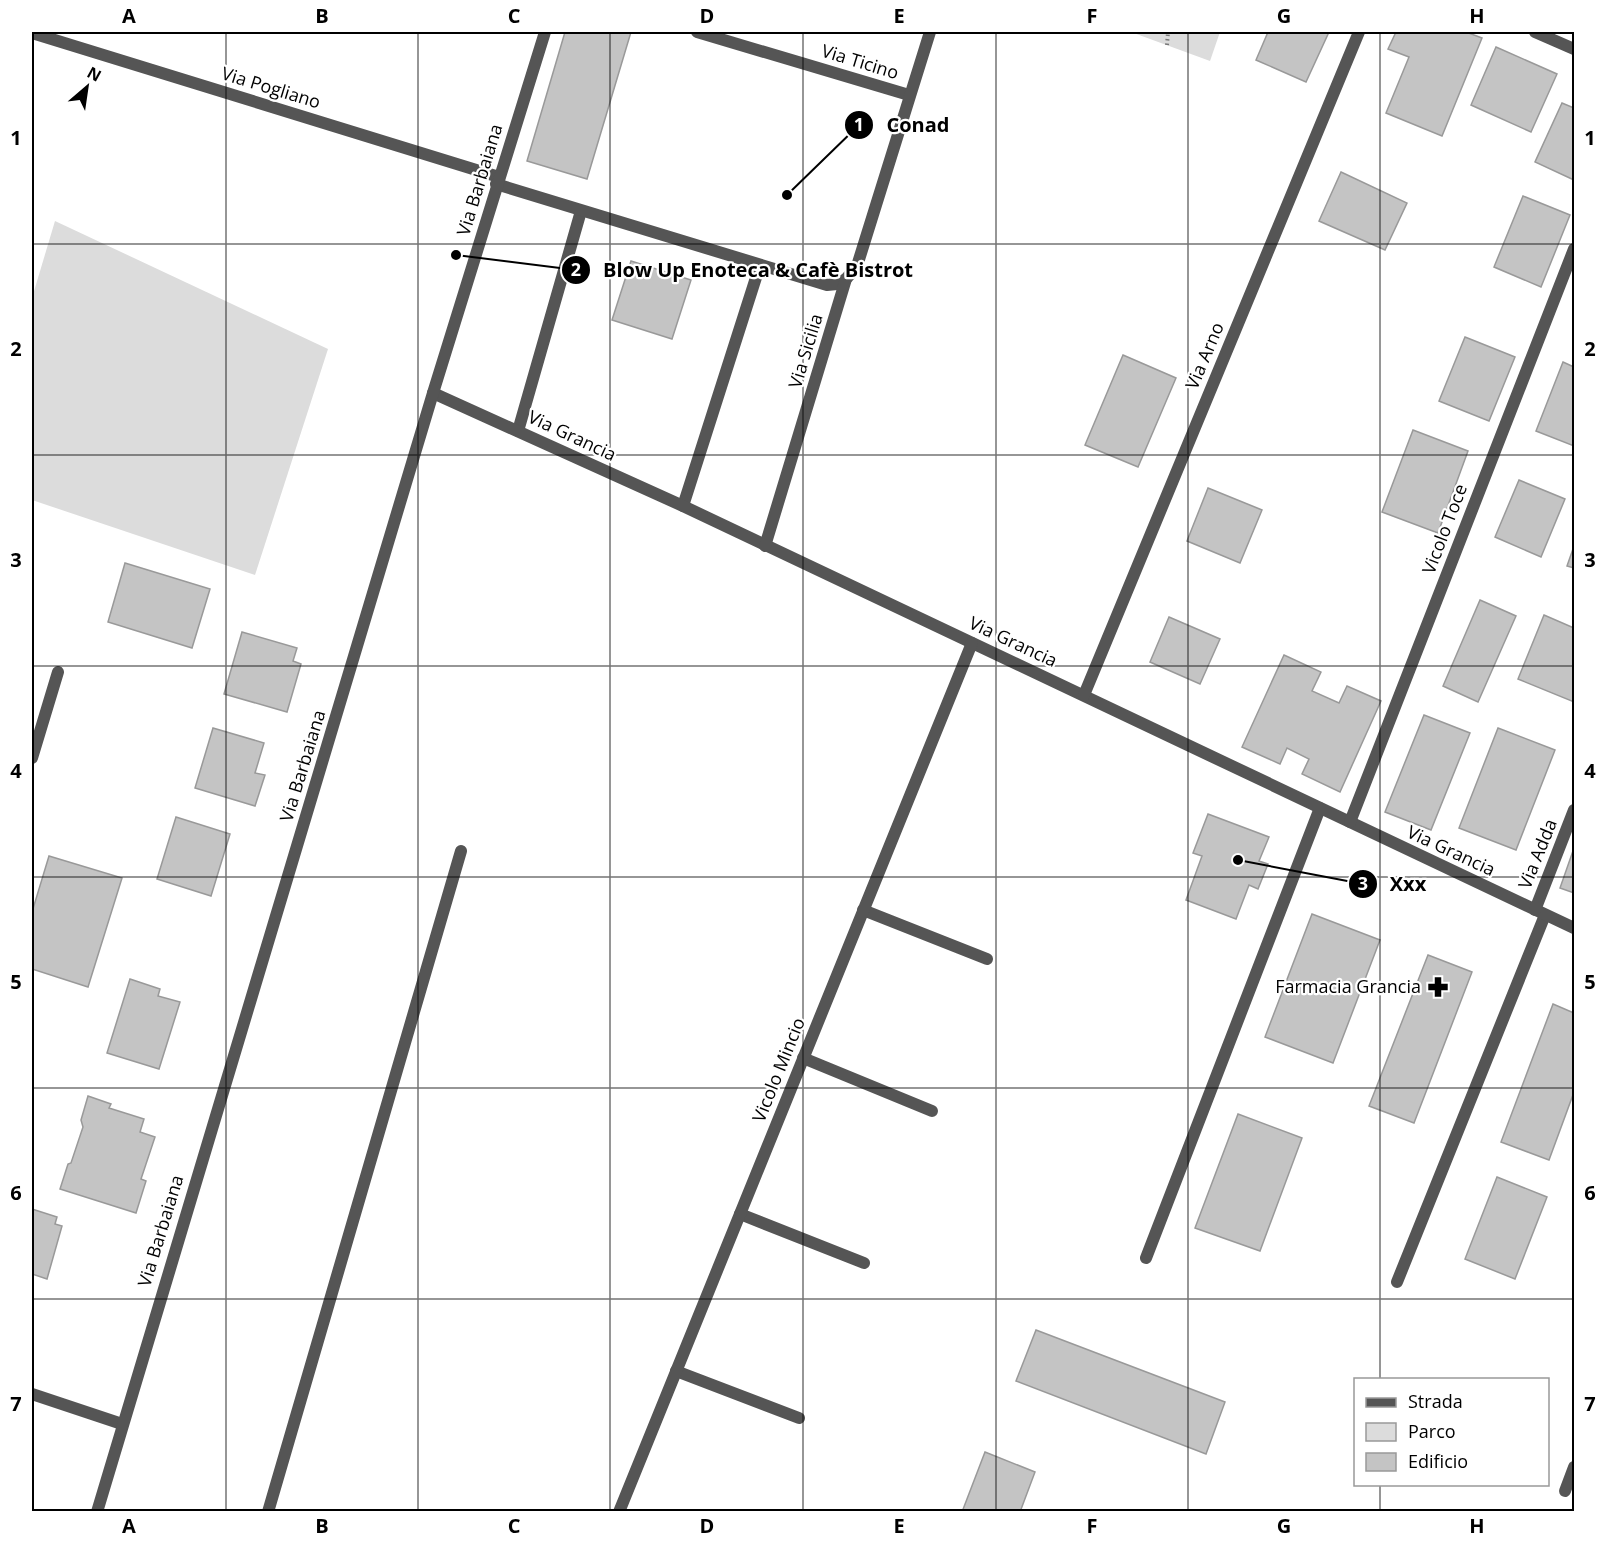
<svg xmlns="http://www.w3.org/2000/svg" width="1606" height="1543" font-family="'Open Sans',sans-serif">
<style>
.green{fill:#dcdcdc}
.building{fill:#c4c4c4;stroke:#999;stroke-width:1.5}
.lines{fill:none;stroke-linecap:round;stroke-linejoin:round}
.path{stroke:#777;stroke-width:4;stroke-dasharray:1.5 3;stroke-linecap:butt}
.service{stroke:#555;stroke-width:12}
.minor{stroke:#555;stroke-width:12}
.grid{fill:none;stroke:#000;stroke-width:1.5;stroke-opacity:0.55}
.labels{text-anchor:middle;stroke-width:4.5;stroke-linejoin:round;paint-order:stroke}
.street-label{font-size:18px;fill:#000;stroke:#fff}
.poi-label{font-size:18px;fill:#000;stroke:#fff;text-anchor:end}
.leader{fill:none;stroke:#000;stroke-width:2}
.callout-dot{fill:#000;stroke:#fff;stroke-width:2}
.mark-label{font-size:18px;text-anchor:middle;font-weight:bold;fill:#fff}
.callout-label{font-size:20px;text-anchor:middle;font-weight:bold;fill:#000;stroke:#fff;stroke-width:4.5;stroke-linejoin:round;paint-order:stroke}
.neatline{fill:none;stroke:#000;stroke-width:2}
.grid-label{font-size:20px;text-anchor:middle;font-weight:bold;fill:#000}
</style>
<rect width="100%" height="100%" fill="#fff"/>
<!-- green -->
<g class="green">
<polygon points="1131,32 1220,32 1210,61"/>
<polygon points="55,221 328,349 255,575 32,500 32,298"/>
</g>
<!-- building -->
<g class="building">
<polygon points="565,32 631,32 587,179 527,161"/>
<polygon points="1268,32 1329,32 1306,82 1256,60"/>
<polygon points="1396,32 1466,32 1482,38 1442,136 1386,113 1409,57 1388,49"/>
<polygon points="1496,47 1557,74 1531,132 1471,105"/>
<polygon points="1562,103 1574,108 1574,180 1535,162"/>
<polygon points="1341,172 1407,203 1385,250 1319,221"/>
<polygon points="1523,196 1570,215 1541,287 1494,267"/>
<polygon points="631,261 691,280 672,339 612,320"/>
<polygon points="1465,337 1515,357 1489,421 1439,401"/>
<polygon points="1123,355 1176,378 1138,467 1085,445"/>
<polygon points="1563,362 1574,367 1574,446 1536,431"/>
<polygon points="1413,430 1468,451 1438,533 1382,512"/>
<polygon points="1519,480 1565,499 1541,557 1495,537"/>
<polygon points="1208,488 1262,510 1240,563 1187,541"/>
<polygon points="1574,546 1574,568 1567,566"/>
<polygon points="125,563 210,589 192,648 108,622"/>
<polygon points="1480,600 1516,616 1478,702 1443,686"/>
<polygon points="1544,615 1574,628 1574,702 1518,679"/>
<polygon points="1169,617 1220,639 1200,684 1150,662"/>
<polygon points="242,632 297,648 293,661 301,664 287,712 224,694"/>
<polygon points="1284,655 1321,672 1312,691 1339,703 1347,686 1381,701 1340,792 1302,774 1309,759 1287,748 1280,764 1242,747"/>
<polygon points="1424,715 1470,733 1431,830 1385,812"/>
<polygon points="213,728 264,743 255,773 265,775 255,806 195,788"/>
<polygon points="1498,728 1555,750 1516,850 1459,828"/>
<polygon points="1208,814 1269,837 1259,861 1268,864 1258,889 1249,885 1236,919 1186,900 1202,856 1193,853"/>
<polygon points="176,817 230,834 211,896 157,879"/>
<polygon points="1574,848 1574,893 1560,888"/>
<polygon points="49,856 122,878 88,987 32,969 32,912"/>
<polygon points="1312,914 1380,940 1333,1063 1265,1037"/>
<polygon points="1428,955 1472,972 1414,1123 1369,1106"/>
<polygon points="130,979 160,989 158,996 180,1002 159,1069 107,1053"/>
<polygon points="1553,1004 1574,1013 1574,1092 1549,1160 1501,1142"/>
<polygon points="88,1096 111,1104 109,1108 144,1119 140,1132 155,1137 141,1179 146,1181 136,1213 60,1189 68,1164 71,1163 83,1127 81,1120"/>
<polygon points="1238,1114 1302,1138 1260,1251 1195,1228"/>
<polygon points="1497,1177 1547,1197 1515,1279 1465,1259"/>
<polygon points="32,1209 57,1217 55,1224 62,1226 47,1279 32,1274"/>
<polygon points="1036,1330 1225,1402 1206,1454 1016,1381"/>
<polygon points="985,1452 1035,1472 1020,1512 962,1512"/>
</g>
<g class="lines">
<!-- path -->
<polyline class="path" points="1167,45 1168,32"/>
<!-- service -->
<g class="service">
<polyline points="518,431 581,211"/>
<polyline points="683,506 760,265"/>
<polyline points="32,758 58,672"/>
<polyline points="863,910 987,959"/>
<polyline points="803,1058 932,1111"/>
<polyline points="740,1214 864,1263"/>
<polyline points="1146,1258 1320,808"/>
<polyline points="1397,1282 1545,915"/>
<polyline points="676,1371 799,1418"/>
<polyline points="268,1512 461,851"/>
</g>
<!-- minor -->
<g class="minor">
<polyline points="697,32 909,95"/>
<polyline points="1535,32 1574,49"/>
<polyline points="32,33 499,177"/>
<polyline points="496,184 827,285 837,284 846,279"/>
<polyline points="433,393 683,506 1574,928"/>
<polyline points="765,546 846,279 857,266 930,32"/>
<polyline points="1084,695 1359,32"/>
<polyline points="1350,822 1574,249"/>
<polyline points="1535,910 1574,810"/>
<polyline points="32,1394 122,1424"/>
<polyline points="1565,1491 1574,1467"/>
<polyline points="97,1512 433,393 545,32"/>
<polyline points="619,1512 972,643"/>
</g>
</g>
<!-- grid -->
<path class="grid" d="M226,32V1512M418,32V1512M610,32V1512M803,32V1512M996,32V1512M1188,32V1512M1380,32V1380M32,244H1574M32,455H1574M32,666H1574M32,877H1574M32,1088H1574M32,1299H1574M1380,1484V1512"/>
<!-- icons -->
<defs>
<g id="pharmacy-bare" transform="scale(1.62)"><path d="M-2-6h4v4h4v4h-4v4h-4v-4h-4v-4h4Z" fill="#000" stroke="#fff" stroke-width="2.5" paint-order="stroke"/></g>
</defs>
<g fill-rule="evenodd">
<use href="#pharmacy-bare" x="1438" y="987"/>
</g>
<g class="labels">
<!-- street labels -->
<g class="street-label">
<text transform="translate(860 62) rotate(17)" y="6">Via Ticino</text>
<text transform="translate(271 88) rotate(17)" y="6">Via Pogliano</text>
<text transform="translate(480 180) rotate(-73)" y="6">Via Barbaiana</text>
<text transform="translate(806 351) rotate(-73)" y="6">Via Sicilia</text>
<text transform="translate(1205 356) rotate(-67)" y="6">Via Arno</text>
<text transform="translate(572 436) rotate(25)" y="6">Via Grancia</text>
<text transform="translate(1445 529) rotate(-69)" y="6">Vicolo Toce</text>
<text transform="translate(1013 642) rotate(25)" y="6">Via Grancia</text>
<text transform="translate(303 766) rotate(-73)" y="6">Via Barbaiana</text>
<text transform="translate(1451 851) rotate(25)" y="6">Via Grancia</text>
<text transform="translate(1538 854) rotate(-68)" y="6">Via Adda</text>
<text transform="translate(779 1070) rotate(-68)" y="6">Vicolo Mincio</text>
<text transform="translate(161 1231) rotate(-73)" y="6">Via Barbaiana</text>
</g>
<!-- poi labels -->
<g class="poi-label">
<text x="1421" y="993">Farmacia Grancia</text>
</g>
</g>
<!-- callouts -->
<path class="leader" d="M787 195L859 125M456 255L576 270M1238 860L1363 884"/>
<g class="callout-dot">
<circle cx="787" cy="195" r="6"/>
<circle cx="456" cy="255" r="6"/>
<circle cx="1238" cy="860" r="6"/>
<circle cx="859" cy="125" r="15"/>
<circle cx="576" cy="270" r="15"/>
<circle cx="1363" cy="884" r="15"/>
</g>
<g class="mark-label">
<text x="859" y="131">1</text>
<text x="576" y="276">2</text>
<text x="1363" y="890">3</text>
</g>
<g class="callout-label">
<text x="918" y="132">Conad</text>
<text x="758" y="277">Blow Up Enoteca &amp; Cafè Bistrot</text>
<text x="1408" y="891">Xxx</text>
</g>
<!-- border -->
<rect width="1606" height="1543" fill="none" stroke="#ffffff" stroke-width="66"/>
<!-- legend -->
<rect x="1354" y="1378" width="195" height="108" fill="#ffffff" stroke="#999999" stroke-width="1.5"/>
<rect x="1366" y="1398" width="30" height="9" fill="#555555" stroke="#999999" stroke-width="1.5"/>
<text x="1408" y="1408" font-size="18" fill="#000000">Strada</text>
<rect x="1366" y="1423" width="30" height="18" fill="#dcdcdc" stroke="#999999" stroke-width="1.5"/>
<text x="1408" y="1438" font-size="18" fill="#000000">Parco</text>
<rect x="1366" y="1453" width="30" height="18" fill="#c4c4c4" stroke="#999999" stroke-width="1.5"/>
<text x="1408" y="1468" font-size="18" fill="#000000">Edificio</text>
<!-- north arrow -->
<g transform="translate(87 87) rotate(29)" stroke="#ffffff" stroke-width="4.5" paint-order="stroke">
<path d="M0-4.5L10 22L0 15L-10 22Z" fill="#000000"/>
<text y="-9" font-size="16" font-weight="bold" text-anchor="middle" fill="#000000">N</text>
</g>
<rect x="33" y="33" width="1540" height="1477" class="neatline"/>
<g class="grid-label">
<text x="129" y="23">A</text>
<text x="322" y="23">B</text>
<text x="514" y="23">C</text>
<text x="707" y="23">D</text>
<text x="899" y="23">E</text>
<text x="1092" y="23">F</text>
<text x="1284" y="23">G</text>
<text x="1477" y="23">H</text>
<text x="16" y="145">1</text>
<text x="1590" y="145">1</text>
<text x="16" y="356">2</text>
<text x="1590" y="356">2</text>
<text x="16" y="567">3</text>
<text x="1590" y="567">3</text>
<text x="16" y="778">4</text>
<text x="1590" y="778">4</text>
<text x="16" y="989">5</text>
<text x="1590" y="989">5</text>
<text x="16" y="1200">6</text>
<text x="1590" y="1200">6</text>
<text x="16" y="1411">7</text>
<text x="1590" y="1411">7</text>
<text x="129" y="1533">A</text>
<text x="322" y="1533">B</text>
<text x="514" y="1533">C</text>
<text x="707" y="1533">D</text>
<text x="899" y="1533">E</text>
<text x="1092" y="1533">F</text>
<text x="1284" y="1533">G</text>
<text x="1477" y="1533">H</text>
</g>
</svg>
